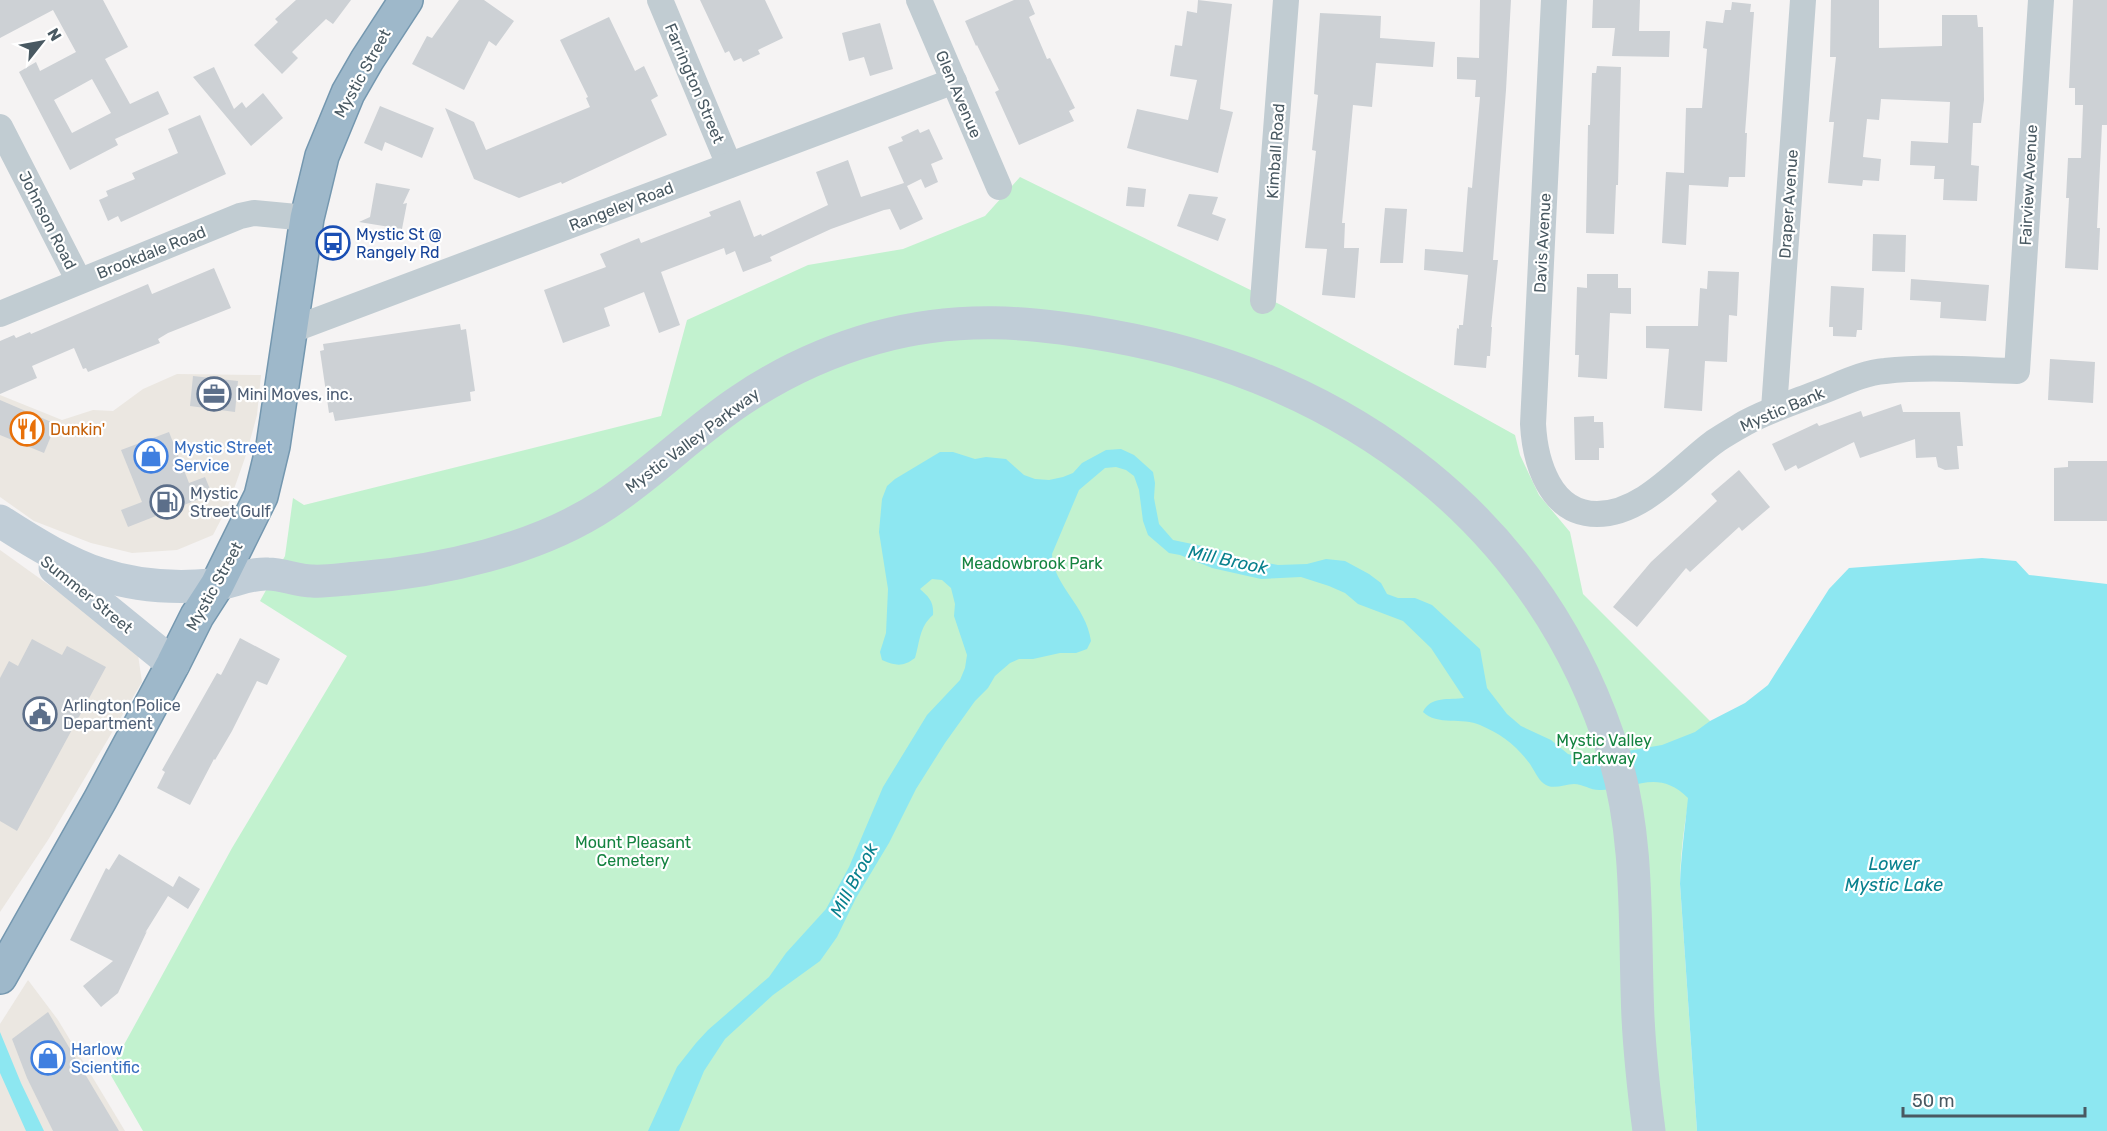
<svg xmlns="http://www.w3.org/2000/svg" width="2107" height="1131" font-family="Rubik,sans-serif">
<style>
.commercial{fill:#ebe7e1}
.green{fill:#c2f2cf}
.water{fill:#8de7f1}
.building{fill:#cdd1d5;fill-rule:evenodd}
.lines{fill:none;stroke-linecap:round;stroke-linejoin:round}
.trunk-casing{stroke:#7497af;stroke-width:36}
.minor{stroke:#c1ccd2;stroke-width:26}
.secondary{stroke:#c0cdd7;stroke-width:33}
.trunk{stroke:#9eb8ca;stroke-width:33}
.labels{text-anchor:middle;stroke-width:4.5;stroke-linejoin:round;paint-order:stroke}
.street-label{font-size:16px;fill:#495962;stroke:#fff}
.transit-label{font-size:16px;fill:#164399;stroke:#fff;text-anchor:start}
.service-label{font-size:16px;fill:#4e5e75;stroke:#fff;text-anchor:start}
.food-label{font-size:16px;fill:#c56008;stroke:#fff;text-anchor:start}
.shop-label{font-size:16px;fill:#366cbe;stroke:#fff;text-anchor:start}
.park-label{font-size:16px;fill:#148340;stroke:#fff}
.water-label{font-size:18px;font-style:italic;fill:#09818e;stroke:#fff}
</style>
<rect width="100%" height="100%" fill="#f5f3f3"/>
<!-- commercial -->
<g class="commercial">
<polygon points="177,374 261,375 257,415 246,455 228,506 213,535 177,550 132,553 91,543 34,521 0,497 0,395 62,420 93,410 113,411 143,389"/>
<polygon points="0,550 137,648 142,682 48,840 0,912"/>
<polygon points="28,980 58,1020 125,1131 0,1131 0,1024"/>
</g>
<!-- green -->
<path class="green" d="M1020,177L1281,305L1515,435L1520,455L1539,495L1570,532L1583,594L1710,721C1692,776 1681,827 1680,884L1697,1131H143L109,1072L232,848L347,656L260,601L285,556L293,498L304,505L661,416L687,320L808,265L903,249L985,216Z"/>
<!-- water -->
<g class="water">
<path d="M1121,449L1134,455L1153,472L1155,483L1154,498L1159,524L1173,540L1221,550L1240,558L1278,565L1307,564L1326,559L1345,561L1369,574L1381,583L1387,594L1398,598H1415L1432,605L1480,649L1487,688L1507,714L1521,726L1551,740L1568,754L1579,757H1593L1662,745L1695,732L1710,721L1745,703L1768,685L1829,589L1849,568L1982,558L2016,561L2029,575L2107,584V1131H1697L1680,884C1681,855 1685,827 1688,798C1658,768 1636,789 1601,790C1592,791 1583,784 1574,784C1564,784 1552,791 1543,783C1538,779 1534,770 1530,764C1516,745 1501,734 1480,725C1463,717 1437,726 1423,712C1430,696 1450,700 1464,698L1431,648L1403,621L1358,604L1345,593L1329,586L1301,577L1261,579L1212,568L1180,555L1169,553L1148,535L1143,521L1139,490L1134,476L1126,470L1116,467L1105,468L1079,490L1052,554C1053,586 1086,605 1091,641L1087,649L1076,653H1060L1033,659H1019L1010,663L995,676L988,688L975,701L945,743L916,789L889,843L856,898L837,937L820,961L773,995L725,1039L704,1071L679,1131H648L677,1067L696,1043L708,1030L769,977L786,953L826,909L849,867L883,787L927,715L960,680L965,668L967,655L954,616L955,604L951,588L942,580L932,579L920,589C929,597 934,602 933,615C919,627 920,642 915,658C903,667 896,666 882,660L880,652L886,633L888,589L879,532L882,499L887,486L895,479L940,452H953L975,459L986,457L1006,459L1024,475L1035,479L1049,480L1063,477L1073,473L1082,463L1106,450Z"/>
<polygon points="0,1032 21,1083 44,1131 26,1131 0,1073"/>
</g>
<!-- building -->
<g class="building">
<path d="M0,0H103L128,47L105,59L130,104L158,91L169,114L115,139L118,145L70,170L19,72L36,62L40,71L76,52L53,10L0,38ZM92,79L111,113L72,133L54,100Z"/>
<polygon points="296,0 351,0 333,24 326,19 292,52 298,58 282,74 254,45 278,22 275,19"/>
<polygon points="459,0 484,0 514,21 496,46 489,41 464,90 412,64 427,36 432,38"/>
<polygon points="700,0 765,0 783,38 758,50 760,54 743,62 741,58 734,61 729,51 725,53"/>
<polygon points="1014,0 1029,0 1035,14 1029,17 1047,59 1050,58 1075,108 1069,111 1074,121 1019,145 995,92 999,90 977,45 976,46 965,21"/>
<polygon points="1198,0 1232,4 1220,109 1233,112 1218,173 1127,148 1137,109 1188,120 1197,80 1170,76 1175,45 1182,46 1187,11 1197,13"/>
<polygon points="1480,0 1511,0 1506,90 1493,260 1498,260 1491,327 1492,327 1490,356 1487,356 1486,368 1454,365 1457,328 1459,329 1459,325 1463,325 1468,275 1424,270 1425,249 1463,252 1468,187 1472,188 1480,97 1475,97 1476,80 1457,79 1457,57 1479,58"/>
<polygon points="1593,0 1640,0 1639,31 1670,31 1669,57 1612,56 1615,28 1592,28"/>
<polygon points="1831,0 1879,0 1879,48 1942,46 1942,15 1977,15 1978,27 1983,27 1984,100 1981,123 1973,123 1971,165 1979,166 1977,201 1943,200 1944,179 1934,179 1935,166 1910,165 1911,141 1948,143 1950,102 1881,99 1879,120 1867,119 1863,157 1881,159 1879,181 1863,180 1862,186 1828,183 1834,122 1829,122 1836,57 1830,57"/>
<polygon points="2073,0 2107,0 2107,125 2102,125 2097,228 2100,228 2098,270 2065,268 2069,198 2066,198 2068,158 2081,158 2083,105 2075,105 2075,88 2069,88"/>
<polygon points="1732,2 1751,4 1750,12 1754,12 1745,133 1747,133 1745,177 1729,177 1728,187 1689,185 1686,245 1662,243 1666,172 1684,173 1686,108 1702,108 1707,49 1703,48 1706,21 1723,23 1725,10 1731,10"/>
<polygon points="1320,13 1381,16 1380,38 1435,42 1433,67 1376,63 1372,107 1353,105 1342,223 1345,223 1344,248 1359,248 1355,298 1322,295 1327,249 1305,248 1316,151 1312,150 1318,95 1314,94"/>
<polygon points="609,17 635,71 644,66 658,96 651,100 667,135 562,184 561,182 519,198 474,179 445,108 474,122 486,150 590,107 586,98 588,97 560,40"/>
<polygon points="880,23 893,69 870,76 864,57 849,61 842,33"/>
<polygon points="1597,66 1621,67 1618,185 1616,185 1614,234 1586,233 1588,125 1590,125 1592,73 1596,73"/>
<polygon points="214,67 234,109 242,102 246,108 263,93 283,118 251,146 193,77"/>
<polygon points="380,106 434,128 422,158 385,142 382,151 364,143"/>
<polygon points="200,115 226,174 121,222 118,216 108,221 99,200 108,196 106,191 135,179 132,173 178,153 168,129"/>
<polygon points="918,129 920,133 929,129 943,159 931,164 938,182 925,188 921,179 907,186 923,219 900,230 890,209 884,210 831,229 770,257 772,261 743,272 735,251 726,255 724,248 661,272 680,325 659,333 644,292 604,308 610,326 563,343 544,290 606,267 600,254 639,238 641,243 711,216 709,212 740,200 754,237 761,234 762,236 828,205 816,172 848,160 861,197 904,183 888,147 903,141 901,137"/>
<polygon points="376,183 410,189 403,204 407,203 402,229 359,222 370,217"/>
<polygon points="1128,187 1146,189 1144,207 1126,206"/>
<polygon points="1189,194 1218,197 1212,214 1226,219 1218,241 1177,226"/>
<polygon points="1385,208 1407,209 1403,263 1380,263"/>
<polygon points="1873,234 1906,235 1905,272 1872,271"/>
<polygon points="214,268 231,308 168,333 158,339 160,343 88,372 86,368 83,369 74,348 32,366 37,378 0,394 0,341 14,335 16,338 30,332 31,334 148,284 152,294"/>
<polygon points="1708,271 1739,272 1737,316 1729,315 1727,362 1705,361 1702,411 1664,408 1669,349 1646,348 1646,326 1698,326 1700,288 1707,289"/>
<polygon points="1587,274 1618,274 1618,288 1631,288 1631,314 1610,313 1607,379 1578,377 1579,355 1575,355 1577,287 1587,288"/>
<polygon points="1911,279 1989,285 1986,321 1940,318 1941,302 1910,300"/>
<polygon points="1831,286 1864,288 1862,330 1857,330 1856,337 1833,336 1833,327 1829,327"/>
<polygon points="460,324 461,330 466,329 475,391 470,392 471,401 335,421 333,412 329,413 320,351 324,350 323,344"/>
<polygon points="2050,359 2095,362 2093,403 2048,400"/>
<polygon points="193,376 238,381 235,412 190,406"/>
<polygon points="0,400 56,424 44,453 0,435"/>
<polygon points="1901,404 1903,412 1960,412 1963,446 1957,446 1959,469 1945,470 1938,467 1936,457 1916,458 1915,439 1860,458 1854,442 1798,469 1796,465 1785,471 1772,444 1817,423 1819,426 1861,411 1863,417"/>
<polygon points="1594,416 1594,422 1603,422 1604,448 1599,448 1599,460 1575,460 1574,417"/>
<polygon points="169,432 189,483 205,477 212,494 128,527 121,510 142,502 121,450"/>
<polygon points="2068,461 2107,461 2107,521 2054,521 2054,468 2068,467"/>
<polygon points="1739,470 1770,507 1742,531 1739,527 1690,572 1686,568 1637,627 1613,607 1651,562 1717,501 1711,494"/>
<polygon points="240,638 280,659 267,685 257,681 232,731 215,760 214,759 190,805 157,788 165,772 162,770 217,673 221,675"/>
<polygon points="32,639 62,655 67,646 106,667 17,831 0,821 0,678 9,661 18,666"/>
<polygon points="119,854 173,887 179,876 200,889 188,909 168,896 145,933 147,931 118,993 101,1007 83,986 113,961 70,940 106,868 109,870"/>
<polygon points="48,1012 119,1131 53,1131 27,1078 12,1039"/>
</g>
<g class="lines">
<!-- trunk casing -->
<g class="trunk-casing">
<polyline id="trunk" points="0,977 100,800 173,664 197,616 217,585 261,496 273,446 307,218 322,156 348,93 367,60 406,0"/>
</g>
<!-- minor -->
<g class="minor">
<polyline points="660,0 729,165"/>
<polyline points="919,0 999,187"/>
<path d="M1554,0L1533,424C1535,462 1550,514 1597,514C1643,514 1680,467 1714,442C1724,435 1735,429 1745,423C1767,411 1789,404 1812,395C1836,387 1860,373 1885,371C1928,366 1973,370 2017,371L2041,0"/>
<polyline points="0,127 79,281"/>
<polyline points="1263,301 1286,0"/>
<polyline points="0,314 240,216 254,213 307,218"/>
<polyline points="289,331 954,81"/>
<polyline points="1774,409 1803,0"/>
</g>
<!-- secondary -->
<g class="secondary">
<path d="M0,521C74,569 122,593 212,585C231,583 249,573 268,574C283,574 297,581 312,581C327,582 343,579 358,578C440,571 537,550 606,504C654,472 694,431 741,400C781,373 829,351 875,338C957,315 1029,321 1112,336C1348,378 1544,523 1615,758C1640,843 1634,931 1638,1018C1640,1056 1644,1093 1649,1131"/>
<polyline points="55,568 173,664"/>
</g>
<!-- trunk -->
<use href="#trunk" class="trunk"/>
</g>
<!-- icons -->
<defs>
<g id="bus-ring" transform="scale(1.725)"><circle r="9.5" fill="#fff" stroke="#1a4fb4" stroke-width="1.5"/><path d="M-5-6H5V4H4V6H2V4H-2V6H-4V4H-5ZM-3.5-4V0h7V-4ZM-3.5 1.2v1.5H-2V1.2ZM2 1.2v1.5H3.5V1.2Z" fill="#1a4fb4"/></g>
<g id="office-ring" transform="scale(1.725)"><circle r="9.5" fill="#fff" stroke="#5c6f8a" stroke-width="1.5"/><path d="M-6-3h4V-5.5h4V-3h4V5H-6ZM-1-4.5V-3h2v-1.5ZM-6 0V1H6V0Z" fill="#5c6f8a"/></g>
<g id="restaurant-ring" transform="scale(1.725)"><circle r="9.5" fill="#fff" stroke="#e8710a" stroke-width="1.5"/><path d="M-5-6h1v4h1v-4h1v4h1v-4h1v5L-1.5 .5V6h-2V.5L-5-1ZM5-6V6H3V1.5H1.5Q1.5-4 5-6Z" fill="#e8710a"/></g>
<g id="shop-ring" transform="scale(1.725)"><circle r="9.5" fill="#fff" stroke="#3f7fe0" stroke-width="1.5"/><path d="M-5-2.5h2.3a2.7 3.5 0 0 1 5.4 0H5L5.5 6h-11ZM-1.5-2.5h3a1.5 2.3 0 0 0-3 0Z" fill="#3f7fe0"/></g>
<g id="fuel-ring" transform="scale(1.725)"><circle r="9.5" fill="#fff" stroke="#5c6f8a" stroke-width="1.5"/><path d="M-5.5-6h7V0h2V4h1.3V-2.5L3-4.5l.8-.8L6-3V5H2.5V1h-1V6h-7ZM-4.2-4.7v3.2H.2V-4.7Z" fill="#5c6f8a"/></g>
<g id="civic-ring" transform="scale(1.725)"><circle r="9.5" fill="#fff" stroke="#5c6f8a" stroke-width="1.5"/><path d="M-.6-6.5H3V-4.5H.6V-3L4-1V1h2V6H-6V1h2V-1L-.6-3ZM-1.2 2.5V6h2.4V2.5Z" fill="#5c6f8a"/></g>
</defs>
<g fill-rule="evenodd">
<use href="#bus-ring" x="333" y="243"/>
<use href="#office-ring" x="214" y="394"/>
<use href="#restaurant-ring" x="27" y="429"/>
<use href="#shop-ring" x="151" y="456"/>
<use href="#fuel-ring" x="167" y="502"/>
<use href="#civic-ring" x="40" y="714"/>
<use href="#shop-ring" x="48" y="1058"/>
</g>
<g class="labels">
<!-- street labels -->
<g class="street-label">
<text transform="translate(362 73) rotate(-61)" y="6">Mystic Street</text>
<text transform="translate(695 83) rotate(67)" y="6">Farrington Street</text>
<text transform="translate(959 94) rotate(67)" y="6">Glen Avenue</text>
<text transform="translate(1275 151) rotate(-86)" y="6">Kimball Road</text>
<text transform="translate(2028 185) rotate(-87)" y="6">Fairview Avenue</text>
<text transform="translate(1788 204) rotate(-86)" y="6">Draper Avenue</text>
<text transform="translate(621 206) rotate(-21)" y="6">Rangeley Road</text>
<text transform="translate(48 220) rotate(63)" y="6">Johnson Road</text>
<text transform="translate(1542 243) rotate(-87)" y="6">Davis Avenue</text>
<text transform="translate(151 252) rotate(-22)" y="6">Brookdale Road</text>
<text transform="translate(1782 409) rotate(-23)" y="6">Mystic Bank</text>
<text transform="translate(692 440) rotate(-37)" y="6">Mystic Valley Parkway</text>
<text transform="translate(214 586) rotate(-61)" y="6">Mystic Street</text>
<text transform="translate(87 594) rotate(39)" y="6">Summer Street</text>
</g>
<!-- transit labels -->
<g class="transit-label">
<text x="356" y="240">Mystic St @<tspan x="356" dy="18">Rangely Rd</tspan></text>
</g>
<!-- service labels -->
<g class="service-label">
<text x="237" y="400">Mini Moves, inc.</text>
<text x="190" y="499">Mystic<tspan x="190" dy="18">Street Gulf</tspan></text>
<text x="63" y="711">Arlington Police<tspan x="63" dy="18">Department</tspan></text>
</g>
<!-- food labels -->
<g class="food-label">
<text x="50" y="435">Dunkin'</text>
</g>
<!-- shop labels -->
<g class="shop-label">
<text x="174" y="453">Mystic Street<tspan x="174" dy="18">Service</tspan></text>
<text x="71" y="1055">Harlow<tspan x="71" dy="18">Scientific</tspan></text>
</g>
<!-- park labels -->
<g class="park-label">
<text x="1032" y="569">Meadowbrook Park</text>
<text x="1604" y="746">Mystic Valley<tspan x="1604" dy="18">Parkway</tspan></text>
<text x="633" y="848">Mount Pleasant<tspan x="633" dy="18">Cemetery</tspan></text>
</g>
<!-- water labels -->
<g class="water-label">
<text transform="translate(1228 560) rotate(12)" y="6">Mill Brook</text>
<text x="1894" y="870">Lower<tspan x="1894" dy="21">Mystic Lake</tspan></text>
<text transform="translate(854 880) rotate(-62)" y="6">Mill Brook</text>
</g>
</g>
<!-- north arrow -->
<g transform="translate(42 42) rotate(59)" stroke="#ffffff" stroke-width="4.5" paint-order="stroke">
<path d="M0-4.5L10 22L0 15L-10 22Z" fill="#495962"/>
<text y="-9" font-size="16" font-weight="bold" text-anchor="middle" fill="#495962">N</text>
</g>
<!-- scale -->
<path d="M1903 1107v9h182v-9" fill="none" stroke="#495962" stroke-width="3"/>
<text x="1912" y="1107" font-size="18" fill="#495962" stroke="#ffffff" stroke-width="4.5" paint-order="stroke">50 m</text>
</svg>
